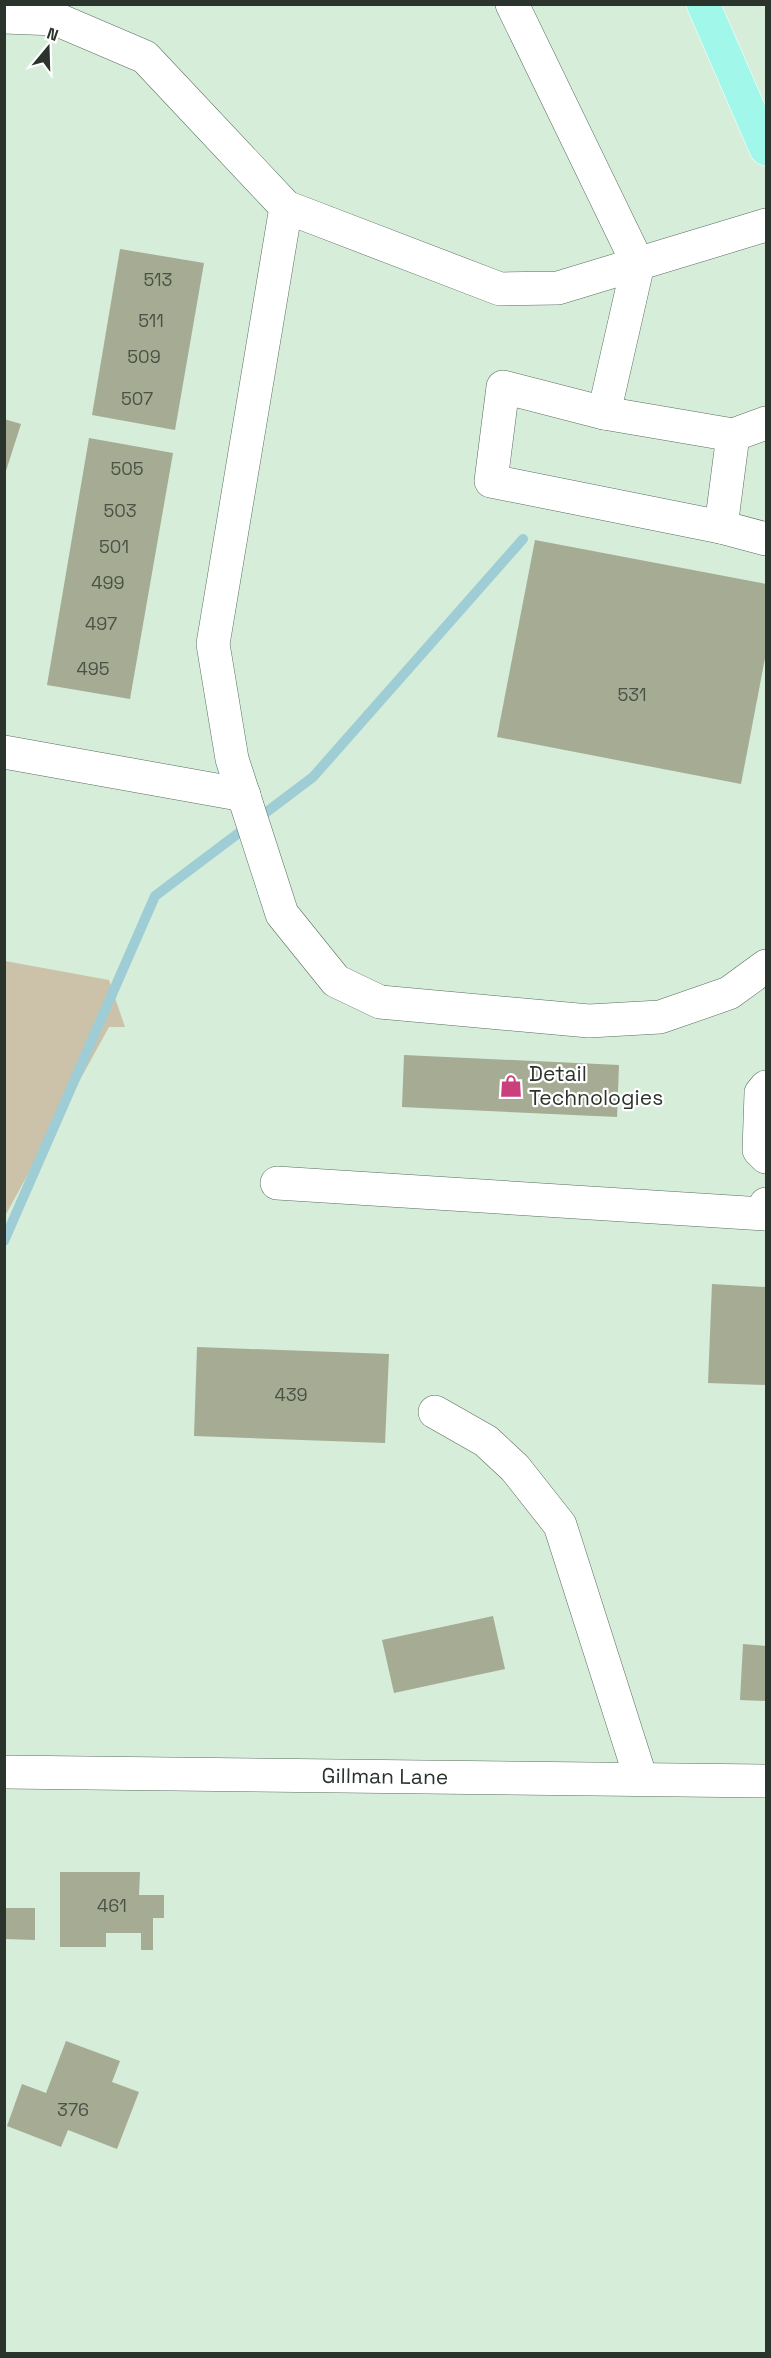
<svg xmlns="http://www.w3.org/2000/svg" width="771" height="2358" font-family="'Space Grotesk',sans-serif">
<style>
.green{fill:#ccc2aa}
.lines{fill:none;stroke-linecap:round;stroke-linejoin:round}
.stream{stroke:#9fcdd5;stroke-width:10}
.building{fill:#a5ac93}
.minor-casing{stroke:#596e5d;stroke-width:34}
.major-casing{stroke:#fff;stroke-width:34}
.minor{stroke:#fff;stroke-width:33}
.major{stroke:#a1f7e9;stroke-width:33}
.labels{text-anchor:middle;stroke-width:4.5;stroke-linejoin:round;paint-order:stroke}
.number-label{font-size:18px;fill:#4a5246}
.poi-label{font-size:21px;fill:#2b342c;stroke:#fff;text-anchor:start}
.street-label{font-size:21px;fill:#2b342c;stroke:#fff}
</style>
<rect width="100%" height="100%" fill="#d5edd9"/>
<!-- green -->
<polygon class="green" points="5,961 109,980 125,1027 109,1027 5,1216"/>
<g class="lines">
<!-- stream -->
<polyline class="stream" points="4,1241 155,896 313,777 523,539"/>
</g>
<!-- building -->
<g class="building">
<polygon points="120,249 204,263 175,430 92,415"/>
<polygon points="4,419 21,424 5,474 4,474"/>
<polygon points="89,438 173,453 130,699 47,685"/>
<polygon points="535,540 766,584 766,653 741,784 497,737"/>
<polygon points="404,1055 619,1065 617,1117 402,1107"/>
<polygon points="712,1284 766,1287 766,1385 708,1383"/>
<polygon points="197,1347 389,1354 385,1443 194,1436"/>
<polygon points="493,1616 505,1669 394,1693 382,1640"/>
<polygon points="743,1644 766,1646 766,1701 740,1700"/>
<polygon points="60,1872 140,1872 139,1895 164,1895 164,1918 153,1918 153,1950 141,1950 141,1933 106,1933 106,1947 60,1947"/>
<polygon points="4,1908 35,1908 35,1940 4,1939"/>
<polygon points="66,2041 120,2061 112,2082 139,2092 117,2149 68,2130 61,2147 7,2126 22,2084 46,2093"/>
</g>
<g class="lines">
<!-- minor casing -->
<g class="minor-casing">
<g id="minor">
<polyline points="512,4 638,264 604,413"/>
<polyline points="4,17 56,19 145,57 286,207"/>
<polyline points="766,225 558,288 500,289 286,207 213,644 232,759 282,914 336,981 380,1002 589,1021 660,1017 729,993 766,966"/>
<polyline points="766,423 733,435 721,527 766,539"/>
<polyline points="721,527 491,481 503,387 604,413 733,435"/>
<polyline points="4,752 244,795"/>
<polyline points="766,1087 761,1093 759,1150 766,1157"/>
<polyline points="277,1183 765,1214 766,1204"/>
<polyline points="435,1412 486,1441 515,1468 560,1525 641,1779"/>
<path id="s1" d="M4,1772L766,1781"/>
</g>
</g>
<!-- major casing -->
<g class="major-casing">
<polyline id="major" points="703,4 766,149"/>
</g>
<!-- minor -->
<use href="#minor" class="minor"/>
<!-- major -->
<use href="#major" class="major"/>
</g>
<!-- icons -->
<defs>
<g id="shop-bare" transform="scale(1.8)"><path d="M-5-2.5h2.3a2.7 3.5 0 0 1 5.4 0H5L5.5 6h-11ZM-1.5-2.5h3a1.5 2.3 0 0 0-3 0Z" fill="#c9407d" stroke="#fff" stroke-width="2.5" paint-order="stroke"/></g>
</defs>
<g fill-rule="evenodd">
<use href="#shop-bare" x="511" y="1086"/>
</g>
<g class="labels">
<!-- number labels -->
<g class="number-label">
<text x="158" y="286">513</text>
<text x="151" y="327">511</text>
<text x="144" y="363">509</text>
<text x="137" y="405">507</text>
<text x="127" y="475">505</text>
<text x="120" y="517">503</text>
<text x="114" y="553">501</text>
<text x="108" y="589">499</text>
<text x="101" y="630">497</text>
<text x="93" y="675">495</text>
<text x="632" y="701">531</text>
<text x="291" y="1401">439</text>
<text x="112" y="1912">461</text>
<text x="73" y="2116">376</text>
</g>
<!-- poi labels -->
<g class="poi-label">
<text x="529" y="1081">Detail<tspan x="529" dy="24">Technologies</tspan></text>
</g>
<!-- street labels -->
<g class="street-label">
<text dy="7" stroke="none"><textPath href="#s1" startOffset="381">Gillman Lane</textPath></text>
</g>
</g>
<!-- border -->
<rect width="771" height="2358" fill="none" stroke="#2b342c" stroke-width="12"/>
<!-- north arrow -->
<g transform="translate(48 48) rotate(19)" stroke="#ffffff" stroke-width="4.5" paint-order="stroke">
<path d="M0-4.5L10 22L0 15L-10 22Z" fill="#2b342c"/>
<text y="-9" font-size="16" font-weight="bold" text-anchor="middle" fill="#2b342c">N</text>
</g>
</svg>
